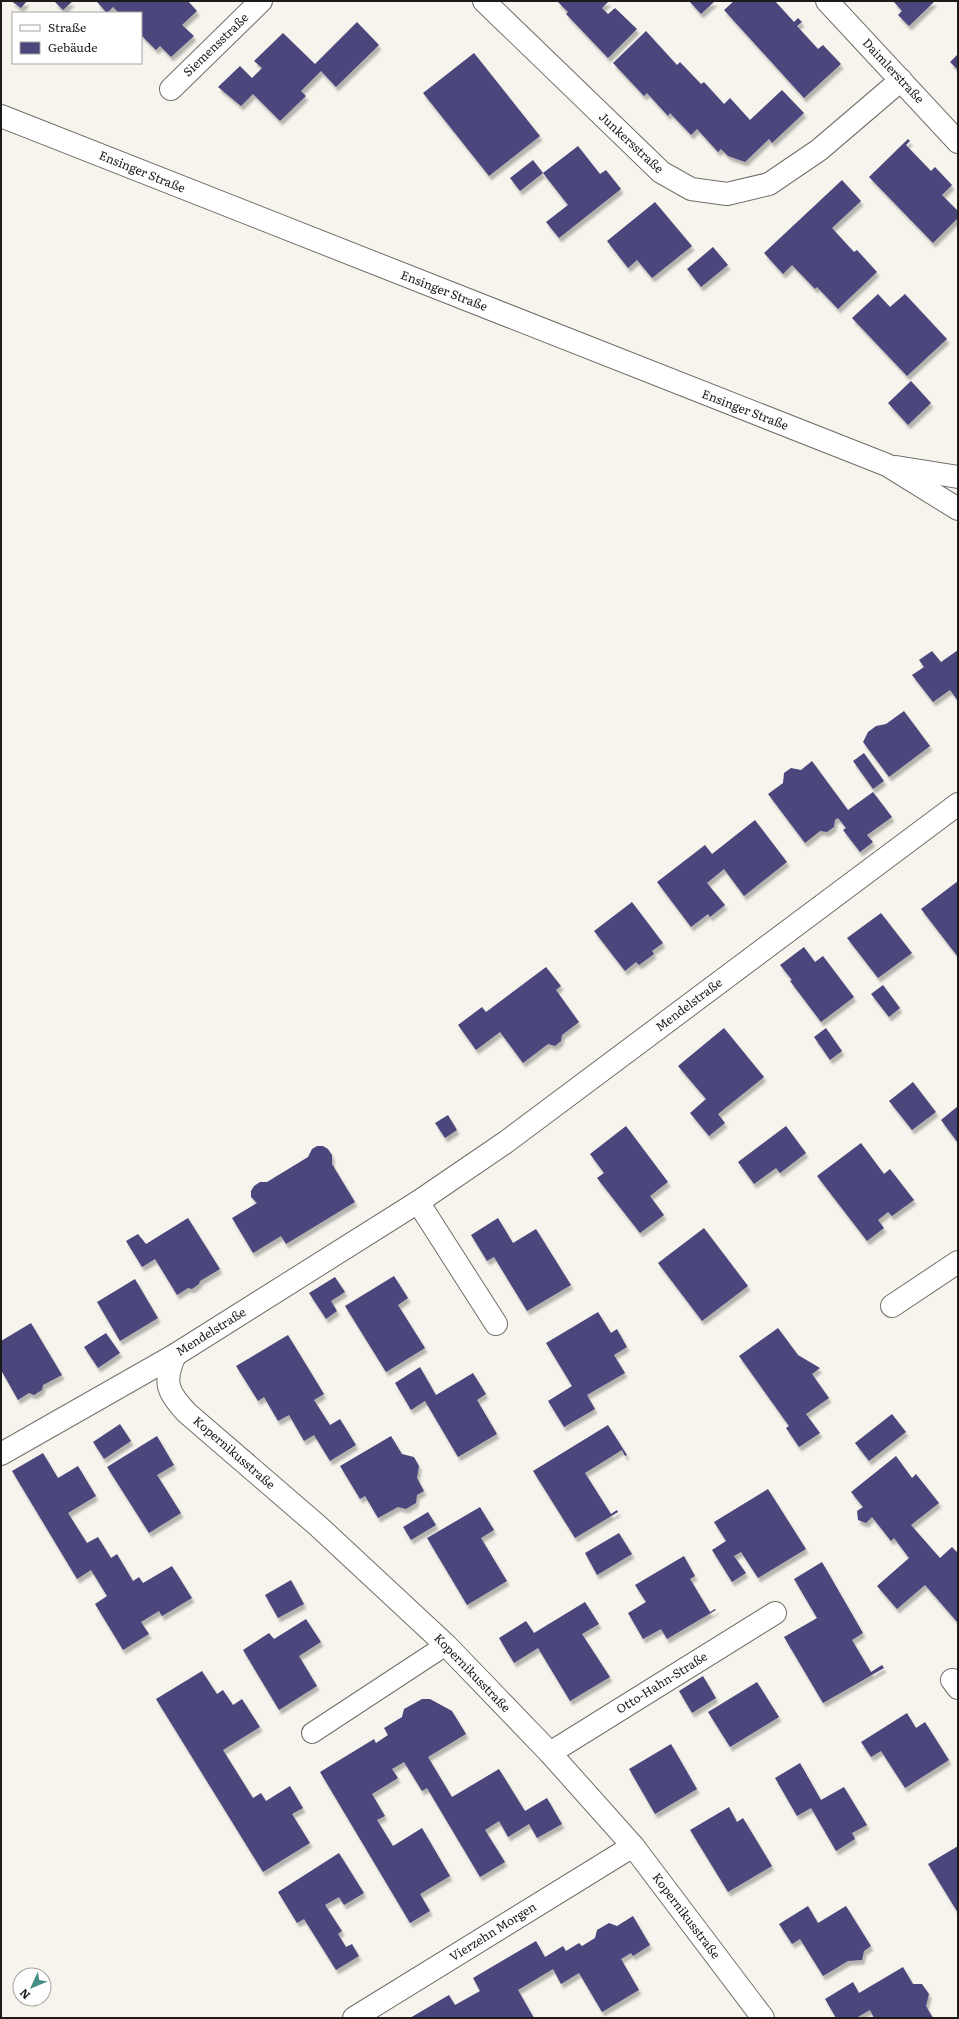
<svg xmlns="http://www.w3.org/2000/svg" width="959" height="2019" font-family="Literata,serif">
<style>
.building{fill:#4b467b;filter:url(#shadow)}
.lines{fill:none;stroke-linecap:round;stroke-linejoin:round}
.lane-casing{stroke:#716f69;stroke-width:22}
.street-casing{stroke:#716f69;stroke-width:24}
.secondary-casing{stroke:#716f69;stroke-width:24}
.lane{stroke:#fff;stroke-width:20}
.street{stroke:#fff;stroke-width:22}
.secondary{stroke:#fff;stroke-width:22}
.labels{text-anchor:middle;stroke-width:4;stroke-linejoin:round;paint-order:stroke}
.street-label{font-size:12px;fill:#1c1b19;stroke:#fff}
</style>
<defs>
<filter id="shadow"><feDropShadow dx="2.5" dy="4.5" stdDeviation="1" flood-color="#0004"/></filter>
</defs>
<rect width="100%" height="100%" fill="#f7f4ed"/>
<!-- building -->
<g class="building">
<polygon points="11,1 27,1 21,8"/>
<polygon points="54,1 73,1 63,10"/>
<polygon points="98,1 188,1 197,11 182,25 194,36 171,57 160,46 156,50 141,35 141,13 119,13 113,7 107,13 97,2"/>
<polygon points="557,1 609,1 602,8 608,14 615,8 637,29 608,58 566,14 568,12"/>
<polygon points="689,1 715,1 701,14"/>
<polygon points="734,1 775,1 794,22 798,18 802,22 797,26 818,49 823,45 841,64 804,98 724,10"/>
<polygon points="895,1 935,1 909,26 898,15 902,11 894,2"/>
<polygon points="357,22 379,45 336,87 321,71 301,91 306,96 280,121 253,94 241,106 218,87 240,66 252,78 262,68 254,61 283,33 315,64"/>
<polygon points="646,31 677,65 680,62 701,84 704,82 724,104 730,98 750,120 782,90 804,113 772,143 769,139 745,162 728,156 721,149 718,152 697,129 691,135 670,113 668,116 647,93 644,96 613,63"/>
<polygon points="474,53 540,136 489,176 423,93"/>
<polygon points="958,54 958,70 950,62"/>
<polygon points="908,139 910,141 906,145 931,171 935,167 952,185 942,195 958,211 958,218 933,243 869,177"/>
<polygon points="578,146 600,174 606,170 621,189 559,238 546,222 568,205 543,173"/>
<polygon points="533,160 543,173 520,191 510,178"/>
<polygon points="842,180 861,201 832,228 854,252 857,250 877,272 838,309 817,287 815,289 792,265 783,274 764,253"/>
<polygon points="655,202 692,246 652,278 637,260 628,268 607,241"/>
<polygon points="713,247 728,265 701,287 687,269"/>
<polygon points="878,294 890,307 905,294 947,339 907,376 852,318"/>
<polygon points="911,381 931,403 908,425 888,403"/>
<polygon points="958,650 958,701 950,690 933,702 912,675 924,667 919,660 932,651 941,662"/>
<polygon points="904,711 930,746 889,777 863,742 868,732 876,726 886,724"/>
<polygon points="864,753 884,781 873,789 853,761"/>
<polygon points="812,761 848,810 873,792 892,817 867,835 873,842 860,852 843,830 846,828 838,818 835,820 834,827 827,832 820,831 805,843 768,794 783,783 784,773 791,768 801,770"/>
<polygon points="755,820 787,862 744,896 724,869 707,883 725,905 710,917 708,914 691,927 657,882 705,845 712,854"/>
<polygon points="958,881 958,957 921,909"/>
<polygon points="632,902 663,943 652,951 654,954 639,965 636,962 625,971 594,931"/>
<polygon points="881,913 912,953 878,978 847,938"/>
<polygon points="804,947 815,962 823,956 854,997 821,1022 790,981 792,980 780,965"/>
<polygon points="546,967 561,986 556,990 579,1022 562,1035 561,1041 555,1046 548,1044 523,1063 500,1032 476,1050 458,1025 482,1007 486,1012"/>
<polygon points="883,985 900,1008 889,1017 871,994"/>
<polygon points="724,1028 764,1077 718,1114 725,1123 709,1136 690,1113 706,1099 678,1066"/>
<polygon points="826,1028 842,1051 830,1060 814,1037"/>
<polygon points="913,1082 936,1112 912,1130 889,1101"/>
<polygon points="958,1106 958,1143 941,1120"/>
<polygon points="448,1115 457,1130 445,1138 435,1123"/>
<polygon points="626,1126 668,1182 650,1196 664,1215 640,1233 597,1178 604,1173 590,1154"/>
<polygon points="786,1126 806,1153 780,1173 776,1168 754,1184 738,1162"/>
<polygon points="861,1143 884,1174 890,1169 914,1200 892,1216 888,1212 878,1220 884,1228 867,1241 817,1176"/>
<polygon points="317,1146 323,1146 328,1149 332,1155 332,1164 355,1202 286,1244 281,1236 253,1253 232,1218 257,1203 251,1197 251,1191 254,1186 260,1182 267,1182 308,1157 312,1149"/>
<polygon points="188,1218 220,1269 200,1281 199,1284 192,1289 188,1288 177,1295 155,1259 142,1267 126,1241 138,1234 146,1244"/>
<polygon points="498,1218 513,1243 536,1229 571,1285 527,1311 494,1257 487,1261 471,1235"/>
<polygon points="704,1228 748,1286 702,1321 658,1263"/>
<polygon points="394,1276 408,1298 398,1305 425,1348 386,1372 345,1306"/>
<polygon points="335,1277 345,1292 331,1301 337,1311 326,1319 309,1293"/>
<polygon points="135,1279 158,1318 120,1341 97,1302"/>
<polygon points="598,1312 611,1333 617,1329 627,1347 614,1355 625,1373 587,1395 595,1409 564,1427 548,1401 572,1386 546,1343"/>
<polygon points="31,1323 62,1375 43,1385 42,1390 34,1395 29,1393 18,1400 1,1370 1,1341"/>
<polygon points="778,1328 798,1355 820,1368 812,1374 829,1398 806,1414 820,1433 799,1447 786,1428 789,1426 739,1356"/>
<polygon points="106,1333 120,1353 98,1368 84,1347"/>
<polygon points="288,1335 324,1394 314,1400 330,1425 340,1419 356,1445 330,1461 314,1435 304,1441 289,1415 278,1421 264,1397 258,1401 236,1366"/>
<polygon points="420,1367 436,1395 473,1373 486,1394 477,1400 497,1434 458,1457 425,1401 411,1410 395,1383"/>
<polygon points="892,1414 906,1432 869,1461 855,1443"/>
<polygon points="120,1424 131,1441 104,1459 93,1442"/>
<polygon points="608,1425 627,1455 625,1456 622,1450 585,1473 611,1514 617,1510 618,1512 575,1538 533,1471"/>
<polygon points="157,1436 174,1465 157,1475 181,1513 149,1533 107,1467"/>
<polygon points="391,1436 402,1454 414,1457 419,1466 417,1478 424,1491 417,1495 416,1503 406,1509 398,1507 378,1518 365,1496 360,1499 340,1466"/>
<polygon points="43,1453 58,1478 78,1466 96,1496 68,1513 87,1543 98,1537 111,1558 117,1554 133,1581 139,1577 143,1583 172,1566 192,1598 162,1616 159,1611 141,1622 149,1634 123,1650 95,1604 107,1596 91,1570 77,1579 12,1471"/>
<polygon points="896,1456 912,1478 916,1474 939,1503 911,1525 940,1558 952,1547 958,1553 958,1623 925,1585 897,1609 877,1586 909,1558 894,1538 891,1541 872,1517 866,1523 858,1520 857,1511 863,1507 851,1492"/>
<polygon points="768,1489 806,1549 758,1578 741,1552 734,1556 746,1573 732,1582 712,1550 726,1541 714,1522"/>
<polygon points="480,1507 494,1530 481,1538 507,1581 467,1605 427,1538"/>
<polygon points="428,1512 436,1525 411,1540 403,1527"/>
<polygon points="619,1533 632,1554 597,1575 585,1553"/>
<polygon points="684,1556 695,1576 690,1579 710,1612 715,1609 716,1610 667,1639 661,1629 643,1639 628,1613 646,1602 635,1585"/>
<polygon points="822,1562 863,1633 852,1640 871,1672 882,1665 884,1668 823,1703 784,1637 817,1618 794,1579"/>
<polygon points="291,1580 304,1604 278,1618 265,1595"/>
<polygon points="585,1602 599,1624 582,1634 610,1677 570,1701 538,1648 514,1663 499,1638 526,1621 534,1633"/>
<polygon points="306,1619 321,1642 299,1656 317,1686 279,1710 243,1650 269,1633 274,1639"/>
<polygon points="202,1671 217,1694 223,1690 233,1705 242,1699 260,1727 223,1750 253,1798 261,1793 266,1801 290,1786 303,1808 292,1814 310,1843 263,1872 156,1699"/>
<polygon points="703,1676 716,1698 692,1713 679,1691"/>
<polygon points="757,1682 779,1717 730,1747 708,1712"/>
<polygon points="422,1699 430,1699 452,1711 466,1734 428,1757 452,1797 499,1769 525,1811 547,1798 562,1824 537,1838 529,1824 508,1837 499,1821 485,1830 505,1862 480,1877 427,1788 422,1791 404,1762 392,1769 398,1778 372,1794 385,1816 377,1820 393,1846 422,1828 450,1876 420,1894 430,1911 410,1923 320,1772 374,1739 376,1743 388,1735 384,1728 402,1717 404,1709"/>
<polygon points="907,1713 916,1728 925,1722 949,1760 905,1788 881,1751 871,1757 861,1742"/>
<polygon points="671,1744 697,1789 655,1814 629,1769"/>
<polygon points="800,1763 821,1800 844,1787 867,1825 852,1833 855,1839 836,1851 811,1808 797,1816 775,1778"/>
<polygon points="729,1807 737,1822 743,1818 772,1866 728,1892 690,1830"/>
<polygon points="958,1846 958,1913 928,1864"/>
<polygon points="339,1853 364,1893 344,1905 339,1897 325,1905 342,1931 338,1934 346,1947 352,1944 359,1956 336,1970 304,1919 297,1923 278,1892"/>
<polygon points="808,1906 818,1923 846,1906 871,1946 864,1951 862,1960 848,1961 823,1976 800,1939 792,1944 779,1924"/>
<polygon points="633,1916 650,1945 633,1956 631,1953 621,1959 639,1990 602,2012 579,1973 561,1984 553,1969 518,1990 534,2018 410,2018 449,1995 455,2005 480,1991 473,1978 536,1941 545,1957 563,1946 566,1951 579,1943 582,1946 595,1938 597,1930 609,1923 617,1926"/>
<polygon points="903,1967 913,1984 922,1984 929,1994 926,2006 933,2018 874,2018 870,2010 856,2018 836,2018 825,1999 853,1982 859,1993"/>
</g>
<g class="lines">
<!-- lane casing -->
<g class="lane-casing">
<polyline id="lane" points="312,1733 446,1645"/>
</g>
<!-- street casing -->
<g class="street-casing">
<g id="street">
<polyline points="484,1 661,172 691,189 727,194 769,184 819,150 901,80"/>
<polyline points="827,1 958,142"/>
<polyline points="171,89 261,1"/>
<polyline points="418,1202 496,1324"/>
<polyline points="892,1306 958,1262"/>
<path d="M175,1355C163,1382 167,1392 187,1413L317,1525L446,1645L550,1753L633,1846L763,2018"/>
<polyline points="1,1454 175,1355 418,1202 506,1142 958,804"/>
<polyline points="952,1680 958,1688"/>
<polyline points="550,1753 775,1613"/>
<polyline points="354,2018 633,1846"/>
</g>
</g>
<!-- secondary casing -->
<g class="secondary-casing">
<g id="secondary">
<polyline points="1,116 887,465 958,509"/>
<polyline points="896,467 958,477"/>
</g>
</g>
<!-- lane -->
<use href="#lane" class="lane"/>
<!-- street -->
<use href="#street" class="street"/>
<!-- secondary -->
<use href="#secondary" class="secondary"/>
</g>
<g class="labels">
<!-- street labels -->
<g class="street-label">
<text transform="translate(216 45) rotate(-44)" y="4">Siemensstraße</text>
<text transform="translate(893 71) rotate(47)" y="4">Daimlerstraße</text>
<text transform="translate(631 143) rotate(43)" y="4">Junkersstraße</text>
<text transform="translate(142 172) rotate(22)" y="4">Ensinger Straße</text>
<text transform="translate(444 291) rotate(21)" y="4">Ensinger Straße</text>
<text transform="translate(745 410) rotate(21)" y="4">Ensinger Straße</text>
<text transform="translate(689 1005) rotate(-37)" y="4">Mendelstraße</text>
<text transform="translate(211 1332) rotate(-32)" y="4">Mendelstraße</text>
<text transform="translate(234 1453) rotate(41)" y="4">Kopernikusstraße</text>
<text transform="translate(472 1673) rotate(46)" y="4">Kopernikusstraße</text>
<text transform="translate(662 1683) rotate(-32)" y="4">Otto-Hahn-Straße</text>
<text transform="translate(686 1916) rotate(53)" y="4">Kopernikusstraße</text>
<text transform="translate(493 1932) rotate(-32)" y="4">Vierzehn Morgen</text>
</g>
</g>
<!-- border -->
<rect width="959" height="2019" fill="none" stroke="#1c1b19" stroke-width="4"/>
<!-- legend -->
<rect x="12" y="12" width="130" height="52" fill="#ffffff" stroke="#a4a4a3"/>
<rect x="20" y="25" width="20" height="6" fill="#ffffff" stroke="#a4a4a3"/>
<text x="48" y="32" font-size="12" fill="#1c1b19">Straße</text>
<rect x="20" y="42" width="20" height="12" fill="#4b467b" stroke="#a4a4a3"/>
<text x="48" y="52" font-size="12" fill="#1c1b19">Gebäude</text>
<!-- north arrow -->
<g transform="translate(32 1987) rotate(226)"><circle r="19" fill="#ffffff" stroke="#a4a4a3"/>
<path d="M0-3L7 15L0 10L-7 15Z" fill="#478e87"/>
<text y="-6" font-size="11" font-weight="bold" text-anchor="middle" fill="#1c1b19">N</text>
</g>
</svg>
